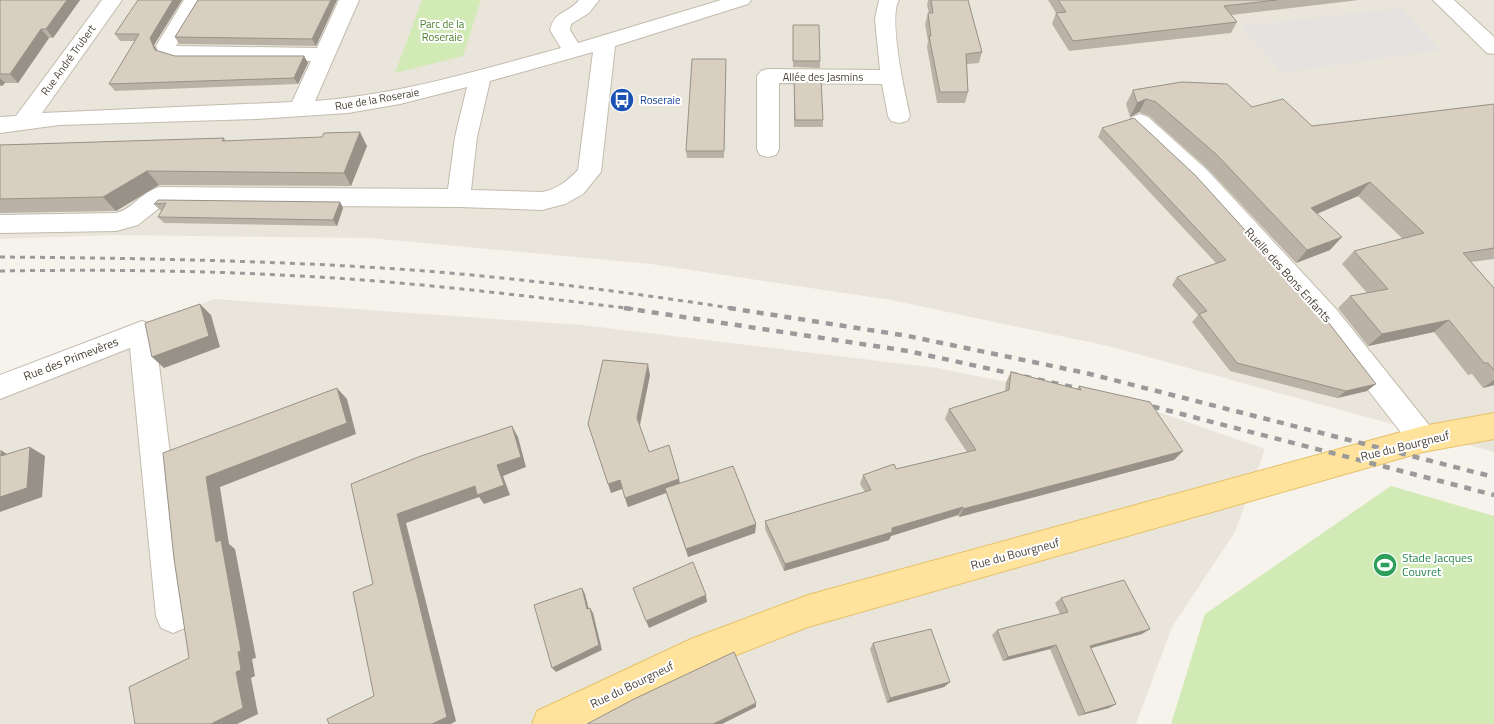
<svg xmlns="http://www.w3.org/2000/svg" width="1494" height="724" font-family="'Titillium Web',sans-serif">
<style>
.residential{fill:#eae5da}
.green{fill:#d2eab5}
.parking{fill:#e5e3e0}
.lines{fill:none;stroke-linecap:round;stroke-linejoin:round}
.minor-casing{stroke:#c2bbae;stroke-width:2}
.major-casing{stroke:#e6c16a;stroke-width:2}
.minor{fill:#fff;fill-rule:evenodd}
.major{fill:#ffe39c;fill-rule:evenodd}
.rail-far1{stroke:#9a9a9a;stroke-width:3;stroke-dasharray:5 5;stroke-linecap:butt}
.rail{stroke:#9a9a9a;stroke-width:4.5;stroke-dasharray:7 7;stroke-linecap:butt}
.wall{fill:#bab2a6}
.shaded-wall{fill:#979187}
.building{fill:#d8cfc1;stroke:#979187}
.labels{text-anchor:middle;stroke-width:4;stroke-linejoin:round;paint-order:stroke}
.far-park-label{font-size:11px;fill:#4a7f2a;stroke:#fff}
.far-street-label{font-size:11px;fill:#4b4439;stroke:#fff}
.far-transit-label{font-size:11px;fill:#164399;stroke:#fff;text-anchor:start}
.street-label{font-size:12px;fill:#4b4439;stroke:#fff}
.leisure-label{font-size:12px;fill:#27864d;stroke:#fff;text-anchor:start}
</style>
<rect width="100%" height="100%" fill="#f6f3ec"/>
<!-- residential -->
<g class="residential">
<polygon points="0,0 1494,0 1494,452 1108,346 891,300 651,264 369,238 113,235 0,239"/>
<polygon points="214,299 582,325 937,368 1158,412 1265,449 1235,532 1172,627 1136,724 0,724 0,381"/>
</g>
<!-- green -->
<g class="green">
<polygon points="422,0 481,0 463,56 395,73"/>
<polygon points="1391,486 1494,516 1494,724 1171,724 1205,614"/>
</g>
<!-- parking -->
<polygon class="parking" points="1401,8 1441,50 1281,73 1241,26"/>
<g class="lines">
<!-- minor casing -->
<g class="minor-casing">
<g id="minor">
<path d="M102,0H122L42,113L292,102L311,61H180L160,55L156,46L184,0H204L176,46L317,48L339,0H359L315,101C399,95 480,70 561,48L550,30C555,10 568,14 579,0H599L589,13L571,24L570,30L578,43L721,0H751L748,4L615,46L601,172L583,194L565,204L542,210L459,207L163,205L138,225L116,231L0,233V215L116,213C133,209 140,193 159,187L448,189L455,137L467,87L400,104L348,113L256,119L59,125L0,133V117L16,116ZM593,52L578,170C567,181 558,189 542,192L471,190L477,137L490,81Z"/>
<path d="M879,0H899C888,17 905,94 910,116L907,121L899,123L891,121L888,116L882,84L779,83V149L776,155L768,157L760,155L757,149V76L761,71L768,69L880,70L875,19Z"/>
<polygon points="1433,0 1454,0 1494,37 1494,54 1487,53"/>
<polygon points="1140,114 1148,117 1207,170 1336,309 1433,430 1438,439 1433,448 1423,452 1413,448 1318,325 1191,182 1132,127 1129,122 1132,117"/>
<polygon points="142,321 151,324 155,332 190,616 185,628 173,633 161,628 156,616 130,348 0,399 0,375"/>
</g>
</g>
<!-- major casing -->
<g class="major-casing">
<polygon id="major" points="1494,413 1494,439 1423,452 808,627 711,665 589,724 532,724 537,711 691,639 808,595 1423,426"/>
</g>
<!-- minor -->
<use href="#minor" class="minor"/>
<!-- major -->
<use href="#major" class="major"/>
<!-- rail-far1 -->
<g class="rail-far1">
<path d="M0,257C122,258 244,260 366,267C490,274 614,290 737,309"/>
<path d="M0,271C121,269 242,271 363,280C454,287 544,298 634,309"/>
</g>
<!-- rail -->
<g class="rail">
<polyline points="624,308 908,351 1091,391"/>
<polyline points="729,308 908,336 1086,373 1494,477"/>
<polyline points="1139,403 1494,495"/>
</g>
</g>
<!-- wall -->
<g class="wall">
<polygon points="0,0 80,0 53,38 49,38 18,83 5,83 2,86 0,86"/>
<polygon points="138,0 182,0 154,45 157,51 175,56 304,56 308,63 298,84 115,91 109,84 135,41 120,41 115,34"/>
<polygon points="198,0 337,0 316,46 179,44 175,37"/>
<polygon points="928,0 968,0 982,52 979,63 967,64 968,92 965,103 937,103 927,47 928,41 925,24 928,13 929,13 927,5"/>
<polygon points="1048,0 1359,0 1231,15 1237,22 1231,33 1069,51 1052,24 1056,13"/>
<polygon points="793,25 820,61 820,68 793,67"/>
<polygon points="726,59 724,158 687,158 686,151"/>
<polygon points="794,78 823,120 823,127 794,127"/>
<polygon points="1133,90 1252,107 1312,126 1494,104 1494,259 1471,262 1494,288 1494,385 1483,388 1472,374 1468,375 1434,332 1368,346 1338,308 1350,296 1367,293 1342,264 1354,251 1403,239 1358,196 1317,214 1330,250 1296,263 1208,169 1149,116 1139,112 1130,117 1126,104"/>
<polygon points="1102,128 1367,391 1337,398 1230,371 1192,322 1198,315 1172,285 1177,277 1216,263 1098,137"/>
<polygon points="224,138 226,141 367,146 351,186 159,185 116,211 0,213 0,145"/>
<polygon points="340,202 343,208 337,226 164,223 158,217 162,210 160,210 154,204"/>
<polygon points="1011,372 1077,389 1079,386 1183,451 1174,460 959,517 958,515 891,536 889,540 784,571 765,529 765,521 865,492 860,484 863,475 896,469 967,452 945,419 949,409 1005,391 1006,382"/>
<polygon points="650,375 640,426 649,452 679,479 680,483 756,524 755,533 688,557 666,493 628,507 622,489 611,493"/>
<polygon points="1061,598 1142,634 1091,648 1116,704 1109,708 1078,716 1050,649 1003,661 992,635 997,630 1060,614 1055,603"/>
<polygon points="873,643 950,682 944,687 887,703 870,649"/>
</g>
<!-- shaded-wall -->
<g class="shaded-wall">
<polygon points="67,0 80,0 53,38 46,29"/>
<polygon points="173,0 182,0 154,45 159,57 155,50 150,38"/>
<polygon points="331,0 337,0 316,46 312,39"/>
<polygon points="41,29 49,38 18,83 10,74"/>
<polygon points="304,56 308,63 298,84 294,78"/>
<polygon points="0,78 5,83 2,86 0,84"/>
<polygon points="1146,99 1139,112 1130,117 1137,103"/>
<polygon points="360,132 367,146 351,186 344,173"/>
<polygon points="147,171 159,185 116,211 103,197"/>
<polygon points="1370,182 1358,196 1300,221 1311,208"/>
<polygon points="340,202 343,208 337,226 333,220"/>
<polygon points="1342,237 1330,250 1296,263 1307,250"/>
<polygon points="200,304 211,315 220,347 164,368 152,357"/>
<polygon points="1449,320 1434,332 1368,346 1382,334"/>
<polygon points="648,364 650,375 639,428 637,418"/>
<polygon points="1494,380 1494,385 1483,388"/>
<polygon points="1376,384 1367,391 1337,398 1346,391"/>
<polygon points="337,388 347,399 356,434 220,487 229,544 235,549 256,658 252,659 255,676 251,678 258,714 237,724 211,724 236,672 206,477"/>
<polygon points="512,426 518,437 526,467 503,476 510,495 484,504 479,497 406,523 456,721 451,724 432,724 397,514 475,486 497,465"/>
<polygon points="30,447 45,456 42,497 0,512 0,497"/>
<polygon points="2,451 17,460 1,456"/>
<polygon points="1183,451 1174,460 959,517 963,509"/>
<polygon points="679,479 680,488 665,488 666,493 628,507 625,498"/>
<polygon points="620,480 622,489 611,493 608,484"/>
<polygon points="963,507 958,515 891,536 889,540 784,571 785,564 892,528"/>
<polygon points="756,524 755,533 688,557 686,549"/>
<polygon points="582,588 585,594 590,614 587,609"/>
<polygon points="706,595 707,602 649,628 646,621"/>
<polygon points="590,608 593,613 602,650 556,672 552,668"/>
<polygon points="1150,629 1142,634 1084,650 1090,646"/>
<polygon points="1056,645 1050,649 1003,661 1008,657"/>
<polygon points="950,682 944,687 887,703 890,698"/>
<polygon points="756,703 756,707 722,724 713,724"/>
<polygon points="1116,704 1109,708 1078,716 1085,713"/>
</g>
<!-- building -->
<g class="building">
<polygon points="0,0 67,0 46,29 41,29 10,74 0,74"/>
<polygon points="138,0 173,0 150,38 155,50 175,56 304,56 294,78 109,84 139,34 115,34"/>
<polygon points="198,0 331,0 312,39 175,37"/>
<polygon points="931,0 968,0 982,52 966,54 968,92 940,92 929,36 931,36 928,13 933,13"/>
<polygon points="1058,0 1277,0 1224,6 1237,22 1073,41 1056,13 1066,12"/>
<polygon points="793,25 819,25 820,61 793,61"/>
<polygon points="692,59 726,59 724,151 686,151"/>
<polygon points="794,78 821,79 823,120 795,120"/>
<polygon points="1182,82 1227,84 1252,107 1283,99 1312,126 1494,104 1494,248 1463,253 1494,288 1494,370 1488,363 1484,363 1449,320 1382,334 1350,296 1388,289 1354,251 1424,233 1370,182 1311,208 1342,237 1307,250 1217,155 1156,102 1146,99 1137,103 1133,90"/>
<polygon points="1134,118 1195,175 1325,318 1376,384 1346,391 1237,363 1199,314 1207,311 1177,277 1226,260 1102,128"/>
<polygon points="360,132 344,173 147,171 103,197 0,199 0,145 224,138 222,141 322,137 324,133"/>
<polygon points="158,200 340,202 333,220 158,217 166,203 154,204"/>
<polygon points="200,304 209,336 152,357 145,323"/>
<polygon points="603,360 648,364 637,418 649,452 669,445 679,479 625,498 620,480 608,484 588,424"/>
<polygon points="1011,372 1081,390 1079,386 1150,402 1183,451 963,509 963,507 892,528 892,532 785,564 765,521 871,490 863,475 894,464 896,469 976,450 949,409 1009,390"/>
<polygon points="337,388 347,423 206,477 216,542 221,540 241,651 238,652 241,670 236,672 243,708 211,724 135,724 129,687 189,658 174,559 163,453"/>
<polygon points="512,426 521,457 497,465 504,485 477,495 475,486 397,514 447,717 432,724 329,724 327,719 374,696 353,592 373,584 351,484 421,456"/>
<polygon points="30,447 27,488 0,497 0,451 2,451 1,456"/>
<polygon points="733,466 756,524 686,549 665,488"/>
<polygon points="693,562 706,595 646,621 633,588"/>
<polygon points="1124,580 1150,629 1090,646 1116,704 1085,713 1056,645 1008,657 997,630 1068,612 1061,598"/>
<polygon points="582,588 587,609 590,608 599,645 552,668 534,605"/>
<polygon points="931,629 950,682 890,698 873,643"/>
<polygon points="734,652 756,703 713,724 587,724 634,699"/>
</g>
<!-- icons -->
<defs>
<g id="bus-disc" transform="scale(1.25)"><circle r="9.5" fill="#1a4fb4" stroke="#fff"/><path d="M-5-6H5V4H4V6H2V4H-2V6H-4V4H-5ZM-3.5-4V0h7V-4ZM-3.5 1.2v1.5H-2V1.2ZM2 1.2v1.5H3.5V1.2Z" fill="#fff"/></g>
<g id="stadium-disc" transform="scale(1.25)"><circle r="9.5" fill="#2e9e5b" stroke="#fff"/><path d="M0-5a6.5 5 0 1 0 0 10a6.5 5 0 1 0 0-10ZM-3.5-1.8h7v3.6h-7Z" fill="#fff"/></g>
</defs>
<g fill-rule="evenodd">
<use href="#bus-disc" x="622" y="100"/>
<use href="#stadium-disc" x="1385" y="565"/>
</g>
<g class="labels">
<!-- far-park labels -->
<g class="far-park-label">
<text x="442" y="28">Parc de la<tspan x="442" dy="13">Roseraie</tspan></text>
</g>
<!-- far-street labels -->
<g class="far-street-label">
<text transform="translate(68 60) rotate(-54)" y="4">Rue André Trubert</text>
<text x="823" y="81">Allée des Jasmins</text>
<text transform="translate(377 99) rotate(-10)" y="4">Rue de la Roseraie</text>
</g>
<!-- far-transit labels -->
<g class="far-transit-label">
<text x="640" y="104">Roseraie</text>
</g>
<!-- street labels -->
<g class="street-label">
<text transform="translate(1288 275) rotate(48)" y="4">Ruelle des Bons Enfants</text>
<text transform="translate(71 359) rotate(-21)" y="4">Rue des Primevères</text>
<text transform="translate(1405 446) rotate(-14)" y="4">Rue du Bourgneuf</text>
<text transform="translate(1015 554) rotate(-15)" y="4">Rue du Bourgneuf</text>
<text transform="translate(632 685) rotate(-26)" y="4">Rue du Bourgneuf</text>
</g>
<!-- leisure labels -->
<g class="leisure-label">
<text x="1402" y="562">Stade Jacques<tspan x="1402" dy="14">Couvret</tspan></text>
</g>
</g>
</svg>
